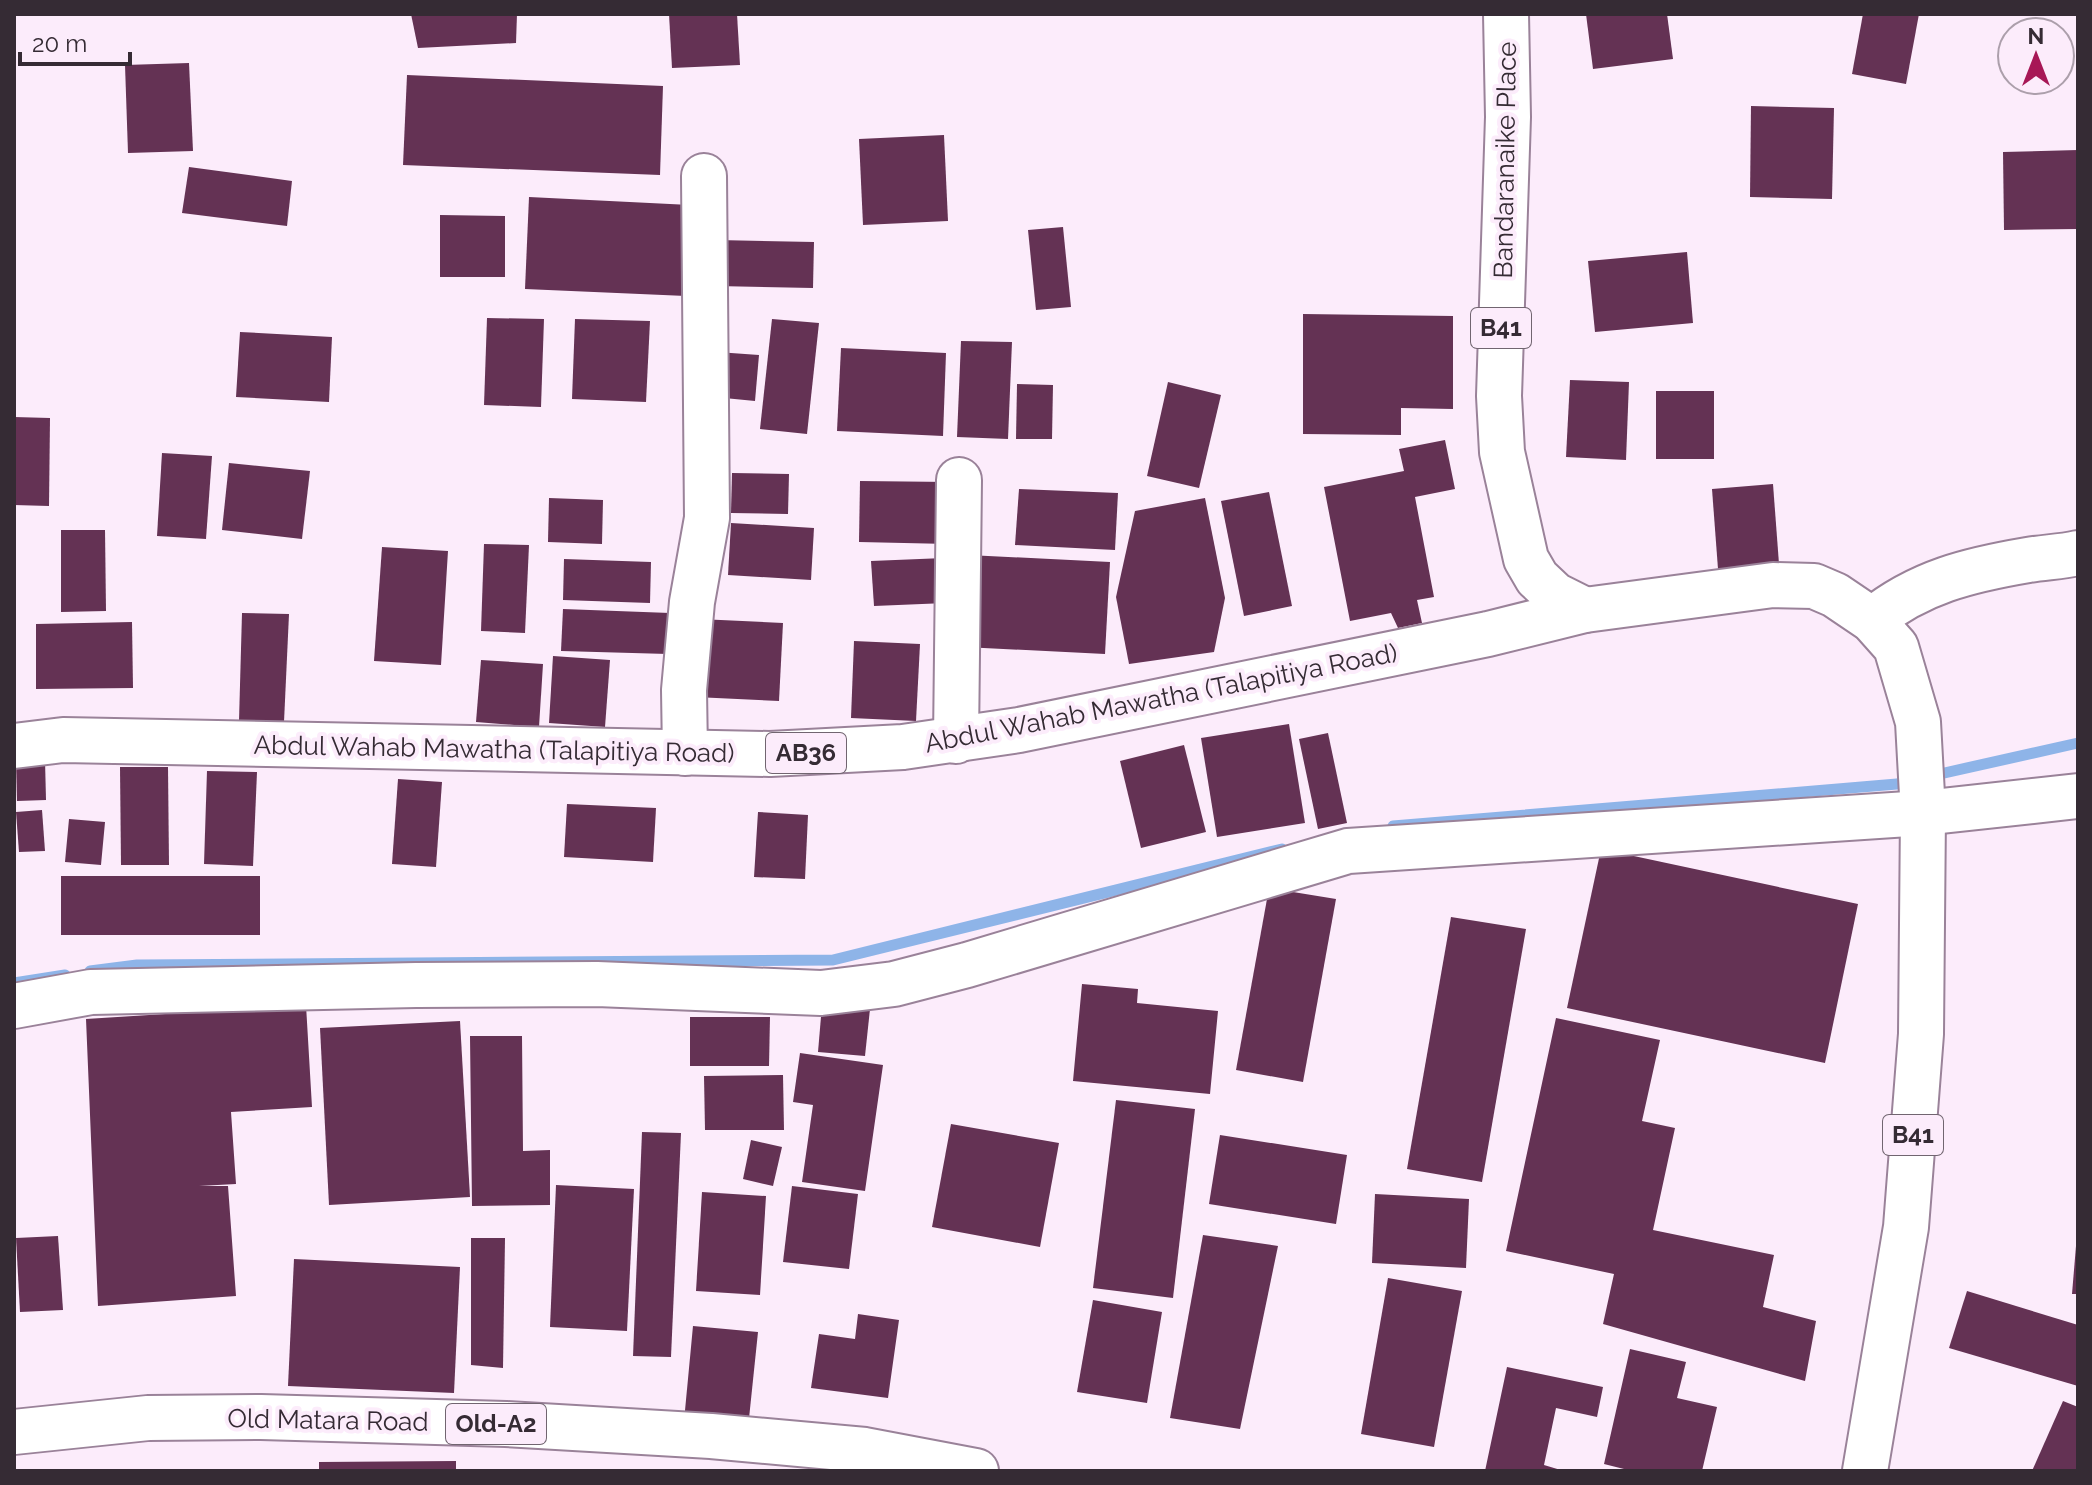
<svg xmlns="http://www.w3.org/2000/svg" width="2092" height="1485" font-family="Raleway,sans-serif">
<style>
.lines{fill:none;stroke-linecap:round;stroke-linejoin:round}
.stream{stroke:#8eb4e8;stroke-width:11}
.building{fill:#643254}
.minor-casing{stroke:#9a8299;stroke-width:48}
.major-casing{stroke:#9a8299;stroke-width:48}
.highway-casing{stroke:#9a8299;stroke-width:48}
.minor{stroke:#fff;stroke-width:44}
.major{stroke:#fff;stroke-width:44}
.highway{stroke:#fff;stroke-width:44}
.labels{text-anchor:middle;stroke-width:8;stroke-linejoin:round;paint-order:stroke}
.shield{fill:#fcecfb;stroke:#716570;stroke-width:2}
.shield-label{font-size:24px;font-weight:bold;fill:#352b34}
.street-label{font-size:26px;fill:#352b34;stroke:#fcecfb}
</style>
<rect width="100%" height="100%" fill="#fcecfb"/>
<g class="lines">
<!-- stream -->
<g class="stream">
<polyline points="1931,776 2078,743"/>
<polyline points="1393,826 1897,784 1914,780"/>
<polyline points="90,971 137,965 833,960 1282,849"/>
<polyline points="14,983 65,975"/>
</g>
</g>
<!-- building -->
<g class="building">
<polygon points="411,14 517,14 516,43 418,48"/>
<polygon points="669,14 737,14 740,65 672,68"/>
<polygon points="1586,14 1667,14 1673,59 1593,69"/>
<polygon points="1863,14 1919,14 1906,84 1852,74"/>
<polygon points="189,63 193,151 128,153 125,65"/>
<polygon points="407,75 663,86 660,175 403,165"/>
<polygon points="1751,106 1834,108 1832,199 1750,197"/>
<polygon points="944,135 948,221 863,225 859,139"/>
<polygon points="2078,150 2078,229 2004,230 2003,152"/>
<polygon points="189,167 292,181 287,226 182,213"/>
<polygon points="529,197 690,205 686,296 525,289"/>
<polygon points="440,215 505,216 505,277 440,277"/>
<polygon points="1063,227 1071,307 1036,310 1028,230"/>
<polygon points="717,240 814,242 813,288 716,286"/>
<polygon points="1687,252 1693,323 1595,332 1588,261"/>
<polygon points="1303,314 1453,316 1453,409 1401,408 1401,435 1303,434"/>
<polygon points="487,318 544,319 541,407 484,405"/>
<polygon points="575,319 650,321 646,402 572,399"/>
<polygon points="772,319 819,323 807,434 760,429"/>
<polygon points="240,332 332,337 329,402 236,397"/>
<polygon points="961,341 1012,342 1008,439 957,437"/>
<polygon points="841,348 946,353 943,436 837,431"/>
<polygon points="717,352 759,355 755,401 714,397"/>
<polygon points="1570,380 1629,382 1626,460 1566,457"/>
<polygon points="1168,382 1221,395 1199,488 1147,476"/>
<polygon points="1017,384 1053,385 1052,439 1016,439"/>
<rect x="1656" y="391" width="58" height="68"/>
<polygon points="14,417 50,418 49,506 14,505"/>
<polygon points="1445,440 1455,489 1415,497 1434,597 1417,600 1422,623 1398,628 1391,613 1350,621 1324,487 1404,471 1399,449"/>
<polygon points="162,453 212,456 206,539 157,536"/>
<polygon points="229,463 310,471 302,539 222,530"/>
<polygon points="732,473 789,474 788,514 731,513"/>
<polygon points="860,481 950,482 949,544 859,542"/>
<polygon points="1773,484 1779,564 1718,569 1712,489"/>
<polygon points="1019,489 1118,493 1115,550 1015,545"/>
<polygon points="1269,492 1292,606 1244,616 1221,501"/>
<polygon points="549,498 603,500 602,544 548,542"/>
<polygon points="1205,498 1225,598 1214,652 1129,664 1116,597 1135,511"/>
<polygon points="731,523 814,528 811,580 728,575"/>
<polygon points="61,530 105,530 106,611 61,612"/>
<polygon points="484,544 529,545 525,633 481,631"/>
<polygon points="382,547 448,551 441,665 374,661"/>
<polygon points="968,555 1110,562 1105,654 964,647"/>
<polygon points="944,558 946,603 874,606 871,561"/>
<polygon points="564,559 651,562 650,603 563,600"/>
<polygon points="563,609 670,613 668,654 561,651"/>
<polygon points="242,613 289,614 284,722 239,721"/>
<polygon points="699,619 783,623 779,701 695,697"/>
<polygon points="132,622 133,688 36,689 36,624"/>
<polygon points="854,641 920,644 916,721 851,718"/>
<polygon points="553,656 610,660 605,727 549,723"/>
<polygon points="481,660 543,664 539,727 476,722"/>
<polygon points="1289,724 1305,823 1217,837 1201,738"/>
<polygon points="1328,733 1347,823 1318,829 1299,739"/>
<polygon points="1184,745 1206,832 1141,848 1120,761"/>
<polygon points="45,760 46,800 17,801 16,761"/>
<polygon points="120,767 168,767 169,865 121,865"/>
<polygon points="207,771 257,772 253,866 204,864"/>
<polygon points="398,779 442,782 436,867 392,864"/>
<polygon points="567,804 656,808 653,862 564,857"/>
<polygon points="42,810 45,851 19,852 16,812"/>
<polygon points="758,812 808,815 805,879 754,877"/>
<polygon points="69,819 105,822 101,865 65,862"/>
<polygon points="1601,849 1858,904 1825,1063 1567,1008"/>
<rect x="61" y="876" width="199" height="59"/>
<polygon points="1269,888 1336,899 1303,1082 1236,1070"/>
<polygon points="1451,917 1526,929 1482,1182 1407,1169"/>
<polygon points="1082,984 1138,989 1137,1003 1218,1011 1210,1094 1073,1081"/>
<polygon points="306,1005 312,1107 231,1112 236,1184 199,1186 228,1186 236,1296 98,1306 86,1019"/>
<polygon points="822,1005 870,1009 865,1056 818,1052"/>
<polygon points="690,1017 770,1017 769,1066 690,1066"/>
<polygon points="1556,1018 1660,1040 1642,1121 1675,1128 1653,1230 1774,1255 1763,1307 1816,1321 1805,1381 1603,1324 1614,1274 1506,1251"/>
<polygon points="460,1021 470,1197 329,1205 320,1028"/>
<polygon points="470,1036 522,1036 523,1151 550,1150 550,1205 472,1206"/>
<polygon points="800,1053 883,1065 865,1191 802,1182 813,1105 793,1102"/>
<polygon points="783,1075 784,1130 705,1130 704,1076"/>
<polygon points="1116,1100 1195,1109 1173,1298 1093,1288"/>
<polygon points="951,1124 1059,1143 1040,1247 932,1227"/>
<polygon points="642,1132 681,1133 671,1357 633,1356"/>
<polygon points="1220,1135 1347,1155 1336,1224 1209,1204"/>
<polygon points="751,1140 782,1147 773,1186 743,1179"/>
<polygon points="556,1185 634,1189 627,1331 550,1327"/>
<polygon points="792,1186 858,1194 849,1269 783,1262"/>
<polygon points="702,1192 766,1196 760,1295 696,1291"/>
<polygon points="1375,1194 1469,1199 1466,1268 1372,1263"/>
<polygon points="1203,1235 1278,1246 1240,1429 1170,1418"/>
<polygon points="58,1236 63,1310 20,1312 16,1238"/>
<polygon points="471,1238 505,1238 503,1368 471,1365"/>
<polygon points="2076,1246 2078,1246 2078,1294 2072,1294"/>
<polygon points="294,1259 460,1267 454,1393 288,1386"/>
<polygon points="1388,1278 1462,1291 1434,1447 1361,1434"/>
<polygon points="1967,1291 2078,1325 2078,1386 1949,1348"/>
<polygon points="1093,1300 1162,1312 1147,1403 1077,1392"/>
<polygon points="858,1314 899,1320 888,1398 811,1388 819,1334 855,1339"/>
<polygon points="693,1326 758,1332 748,1428 684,1421"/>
<polygon points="1630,1349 1686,1362 1677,1398 1717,1407 1702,1471 1632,1471 1604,1464"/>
<polygon points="1507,1367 1603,1387 1597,1417 1556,1408 1544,1465 1564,1471 1485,1471"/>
<polygon points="2063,1401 2078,1407 2078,1471 2032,1471"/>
<polygon points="456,1461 456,1471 319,1471 319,1462"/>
</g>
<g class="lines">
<!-- minor casing -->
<g class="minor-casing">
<g id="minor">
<path d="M1872,620C1919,582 1969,570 2028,560C2045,557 2061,557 2078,553"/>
<polyline points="956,741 959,480"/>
<polyline points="685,753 684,690 692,602 707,518 704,176"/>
<polyline points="14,1006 91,992 416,985 597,984 821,993 894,984 967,965 1348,851 1923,813 2078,796"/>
</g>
</g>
<!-- major casing -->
<g class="major-casing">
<g id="major">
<polyline points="1506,14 1508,117 1499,396 1502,452 1526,559 1537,578 1555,595 1585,610"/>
<polyline points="14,746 63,740 770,754 903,747 1019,730 1488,634 1585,610 1773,585 1814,586 1835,595 1872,620 1896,647 1918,722 1923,813 1921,1034 1906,1227 1865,1471"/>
</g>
</g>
<!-- highway casing -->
<g class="highway-casing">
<polyline id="highway" points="14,1432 148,1418 261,1417 506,1424 711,1436 865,1450 976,1471"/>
</g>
<!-- minor -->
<use href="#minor" class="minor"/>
<!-- major -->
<use href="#major" class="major"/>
<!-- highway -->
<use href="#highway" class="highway"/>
</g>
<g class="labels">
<!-- shield labels -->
<g class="shield">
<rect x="1471" y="308" width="60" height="40" rx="6"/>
<rect x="766" y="733" width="80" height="40" rx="6"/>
<rect x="1883" y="1115" width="60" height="40" rx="6"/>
<rect x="446" y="1404" width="100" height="40" rx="6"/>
</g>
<g class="shield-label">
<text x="1501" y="336">B41</text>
<text x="806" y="761">AB36</text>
<text x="1913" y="1143">B41</text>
<text x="496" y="1432">Old-A2</text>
</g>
<!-- street labels -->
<g class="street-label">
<text transform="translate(1505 160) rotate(-89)" y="9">Bandaranaike Place</text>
<text transform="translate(1161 698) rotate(-11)" y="9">Abdul Wahab Mawatha (Talapitiya Road)</text>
<text transform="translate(494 749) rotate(1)" y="9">Abdul Wahab Mawatha (Talapitiya Road)</text>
<text transform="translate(328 1420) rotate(1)" y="9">Old Matara Road</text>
</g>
</g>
<!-- border -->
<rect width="2092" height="1485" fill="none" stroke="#352b34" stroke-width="32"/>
<!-- north arrow -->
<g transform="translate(2036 56)"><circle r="38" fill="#fcecfb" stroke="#ac9fab" stroke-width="2"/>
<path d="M0-6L14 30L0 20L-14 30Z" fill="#a71756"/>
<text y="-12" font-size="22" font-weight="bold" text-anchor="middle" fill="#352b34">N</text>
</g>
<!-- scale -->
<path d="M20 52v12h110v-12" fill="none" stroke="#352b34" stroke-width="4"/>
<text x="32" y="52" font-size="24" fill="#352b34" stroke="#fcecfb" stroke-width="6" paint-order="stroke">20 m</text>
</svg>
